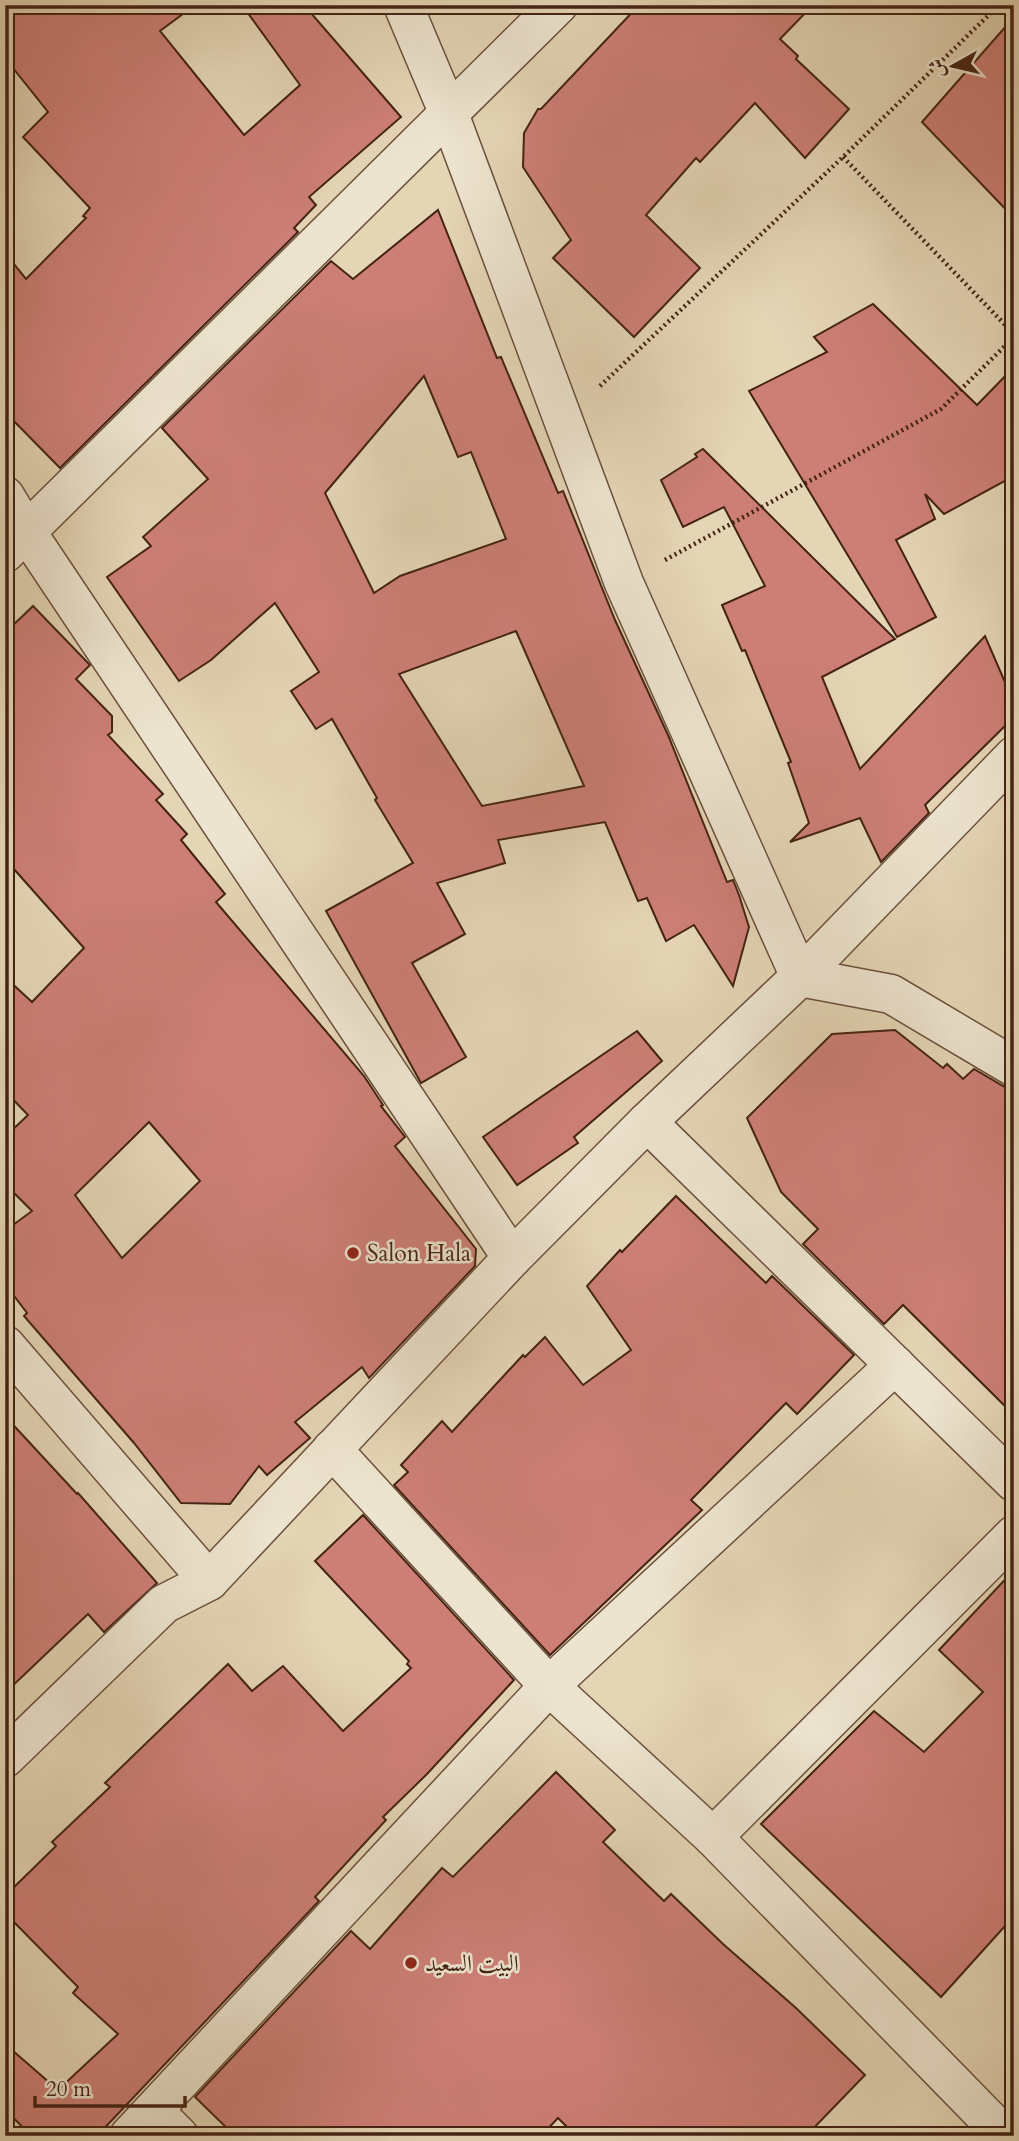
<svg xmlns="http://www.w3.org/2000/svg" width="1019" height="2141" font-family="Cardo,Amiri,serif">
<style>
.building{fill:#cd7f76;stroke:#442313;stroke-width:2;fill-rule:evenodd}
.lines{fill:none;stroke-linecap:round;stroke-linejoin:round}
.minor-casing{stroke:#6c503c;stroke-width:41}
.path{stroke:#442313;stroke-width:4.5;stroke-dasharray:2 3.5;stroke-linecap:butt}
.minor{stroke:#ede4cf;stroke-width:38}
.poi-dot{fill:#8f2418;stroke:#ede4cf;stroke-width:2.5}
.labels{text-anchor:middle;stroke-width:5;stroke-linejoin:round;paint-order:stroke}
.poi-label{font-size:23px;fill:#442313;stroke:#ede4cf;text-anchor:start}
</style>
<rect width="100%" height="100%" fill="#e4d5b5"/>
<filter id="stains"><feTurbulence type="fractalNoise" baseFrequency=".00286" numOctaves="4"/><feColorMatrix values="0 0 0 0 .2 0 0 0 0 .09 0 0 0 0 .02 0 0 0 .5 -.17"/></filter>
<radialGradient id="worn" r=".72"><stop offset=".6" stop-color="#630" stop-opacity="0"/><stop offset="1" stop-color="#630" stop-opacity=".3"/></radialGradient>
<!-- building -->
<g class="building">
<polygon points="5,5 195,5 160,31 244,135 300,85 242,5 304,5 401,117 309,197 316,205 294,228 298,232 60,468 5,412 5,253 26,279 86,218 83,216 90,208 23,137 48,112 5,58"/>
<polygon points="639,5 813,5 780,39 798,56 796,59 849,109 805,158 755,103 700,162 696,158 646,215 700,268 634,337 553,258 571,240 523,167 524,133 538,109 541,109"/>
<polygon points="1014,17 1014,218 922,122"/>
<path d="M438,210L497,358L501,357L558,493L563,491L615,620L668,735L727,882L733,880L739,895L749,927L733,986L694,925L666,941L647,898L638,901L605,822L498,840L505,863L437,883L465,934L412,963L466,1057L421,1083L326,911L413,863L375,800L377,798L332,719L316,729L291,691L319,672L275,603L211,660L179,681L107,577L151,546L143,537L208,479L162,428L331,261L353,279ZM424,376L458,457L471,452L506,539L400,576L374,593L325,493ZM516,631L584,786L482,806L399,674Z"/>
<polygon points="873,304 977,405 1014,367 1014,476 944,514 925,494 935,519 896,540 936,617 897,637 749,391 827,352 814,337"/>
<polygon points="703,449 895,639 822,677 860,769 985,636 1014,703 1014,717 925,805 929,813 881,862 860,818 790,842 809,823 788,763 791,762 745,650 742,651 722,605 765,586 724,507 683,527 661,480 697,457 695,454"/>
<path d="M33,606L90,665L76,679L112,716V732L108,735L163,794L156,800L187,834L181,840L225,894L216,902L364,1076L383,1105L381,1106L405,1137L395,1146L476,1249L475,1266L369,1378L362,1367L295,1422L310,1438L267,1475L259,1466L230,1504L181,1503L134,1443L24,1316L27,1313L5,1284V1231L32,1211L5,1184V1137L28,1115L5,1091V977L32,1002L84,948L5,859V633ZM149,1122L200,1181L122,1258L75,1195Z"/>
<polygon points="895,1030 943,1068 947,1064 963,1079 974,1069 1003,1086 1014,1089 1014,1415 903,1305 884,1324 803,1244 818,1229 781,1192 747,1118 832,1034"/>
<polygon points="637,1031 662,1061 574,1137 578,1143 517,1185 483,1137"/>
<polygon points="676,1196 766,1283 772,1276 854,1355 797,1414 786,1403 691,1500 702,1510 550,1655 394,1485 408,1472 401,1465 442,1421 452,1432 523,1355 525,1357 545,1337 583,1385 631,1350 587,1286 620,1250 622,1252"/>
<polygon points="5,1416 77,1494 78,1493 157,1583 104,1632 88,1614 5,1693"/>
<polygon points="363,1515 514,1680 427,1774 383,1817 386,1820 315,1897 319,1901 97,2136 31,2136 5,2109 5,2044 58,2090 118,2034 73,1993 78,1987 5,1913 5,1896 56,1846 52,1842 110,1787 105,1783 228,1664 252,1691 283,1666 343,1731 411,1668 407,1664 409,1661 315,1561"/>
<polygon points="1014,1570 1014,1916 941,1997 761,1824 874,1711 924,1752 983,1692 939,1650"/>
<polygon points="556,1772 615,1830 603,1842 664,1901 671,1894 723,1944 796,2008 865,2075 806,2136 576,2136 558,2118 541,2136 235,2136 195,2097 351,1931 370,1949 442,1868 453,1877"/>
</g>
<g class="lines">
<!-- minor casing -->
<g class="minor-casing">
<g id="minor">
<polyline points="403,5 449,114 624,583 800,977 891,994 1014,1067"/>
<polyline points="5,496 26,531 512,1258"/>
<polyline points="5,553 558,5"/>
<polyline points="647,1122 1014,1482"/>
<polyline points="5,1345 209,1581"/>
<polyline points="332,1449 549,1686 713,1837 1005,2136"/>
<polyline points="5,1758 164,1604 209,1581 512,1258 647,1122 800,977 1014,756"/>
<polyline points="713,1837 1014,1535"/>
<polyline points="154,2111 179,2136"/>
<polyline points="129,2136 549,1686 895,1365"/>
</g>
</g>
<!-- path -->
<g class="path">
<polyline points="843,157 1014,334"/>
<polyline points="600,386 843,157 999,5"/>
<polyline points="665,560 941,409 1014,337"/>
</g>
<!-- minor -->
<use href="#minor" class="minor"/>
</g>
<!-- markers -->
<g class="poi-dot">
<circle cx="353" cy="1253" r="7"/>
<circle cx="411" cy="1963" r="7"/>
</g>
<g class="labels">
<!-- poi labels -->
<g class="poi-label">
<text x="367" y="1261">Salon Hala</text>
<text x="425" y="1971">البيت السعيد</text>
</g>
</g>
<!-- margin -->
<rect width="1019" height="2141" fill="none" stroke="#e4d5b5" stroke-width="28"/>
<rect x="7" y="7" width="1005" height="2127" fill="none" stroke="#442313" stroke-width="3.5"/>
<rect x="14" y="14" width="991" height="2113" fill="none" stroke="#442313" stroke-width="2"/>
<!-- north arrow -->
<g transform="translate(953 66) rotate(262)" stroke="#ede4cf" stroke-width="5" paint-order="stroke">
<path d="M0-5L12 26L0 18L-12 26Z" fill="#442313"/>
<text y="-10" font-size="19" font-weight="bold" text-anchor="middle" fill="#442313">ش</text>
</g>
<!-- scale -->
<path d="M35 2096v10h150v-10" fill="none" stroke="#442313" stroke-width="3.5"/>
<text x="46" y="2096" font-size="21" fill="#442313" stroke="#ede4cf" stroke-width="5" paint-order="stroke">20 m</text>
<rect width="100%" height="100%" filter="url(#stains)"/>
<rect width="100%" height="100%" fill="url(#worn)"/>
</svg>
